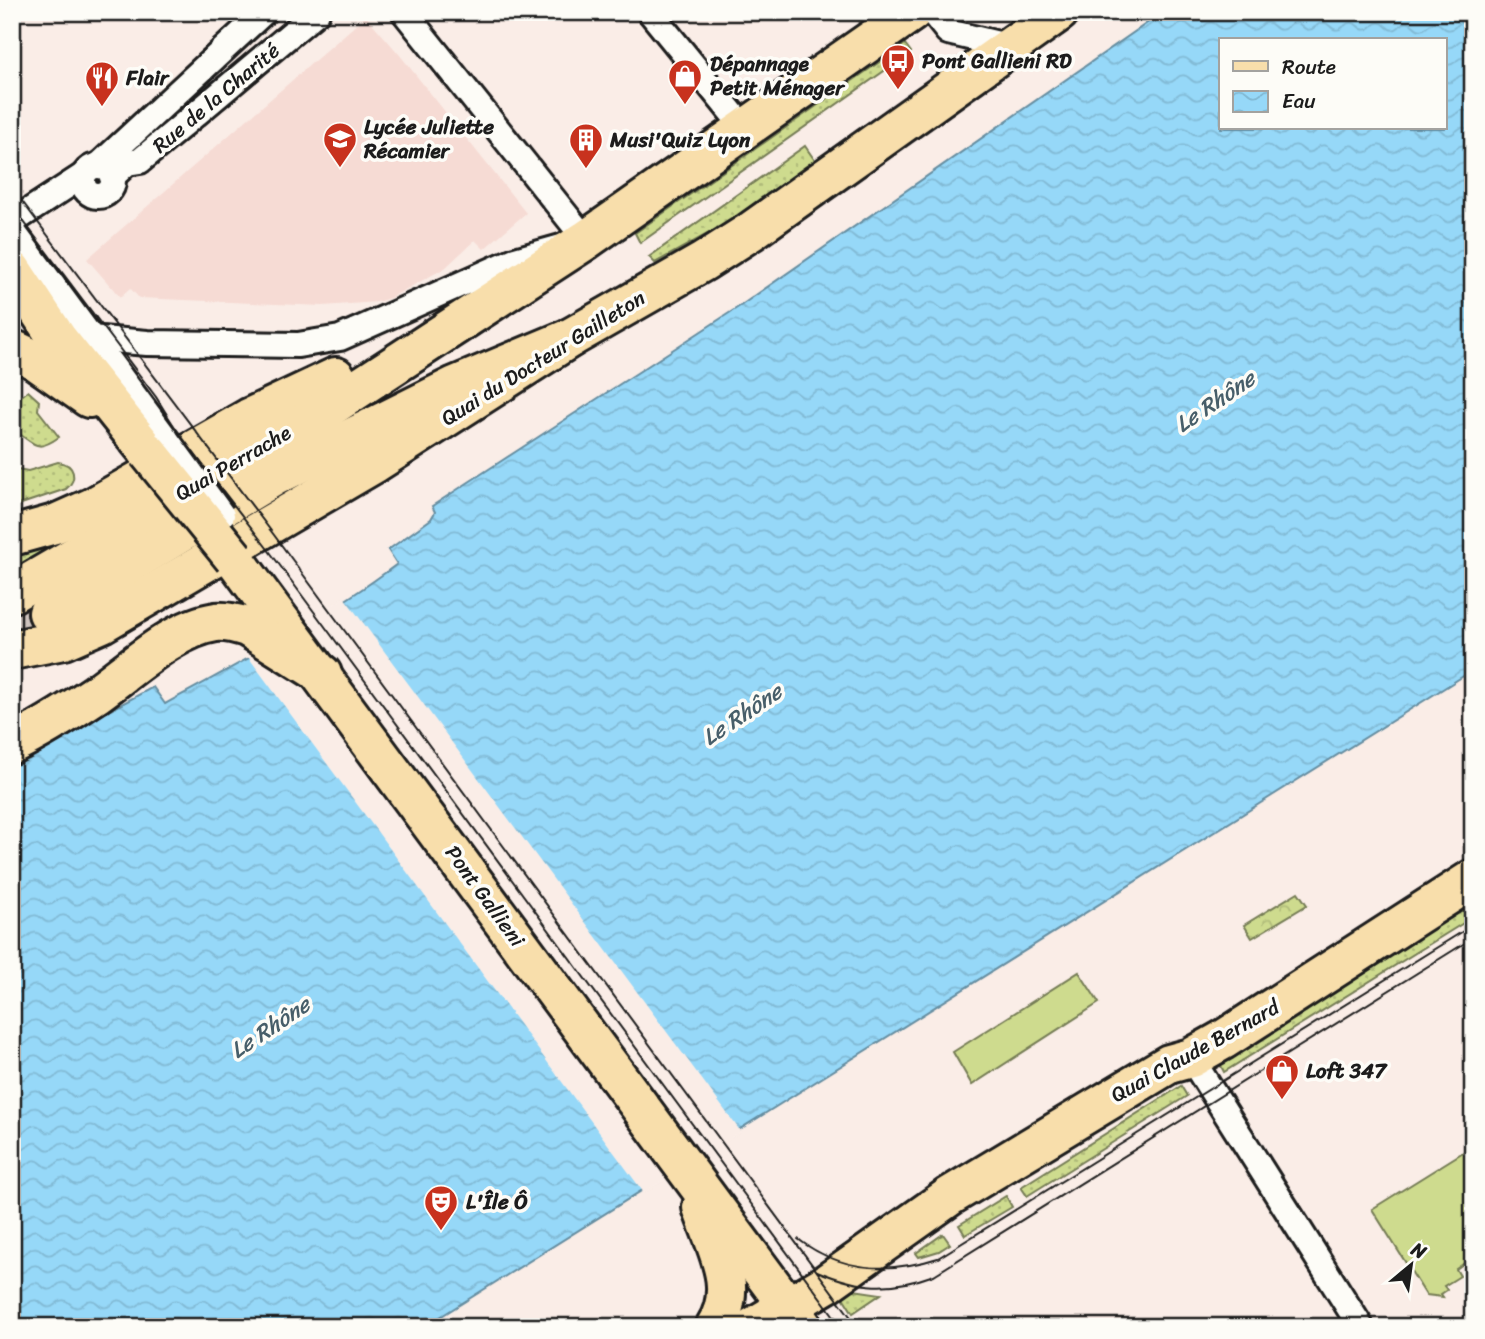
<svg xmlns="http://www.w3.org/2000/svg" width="1485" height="1339" font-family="Sriracha,sans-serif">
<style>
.built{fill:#f6dbd4}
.grass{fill:url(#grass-dots);stroke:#757c55;stroke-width:2}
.park{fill:url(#park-crowns);stroke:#757c55;stroke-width:2}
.garden{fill:#cedb8e;stroke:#757c55;stroke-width:2}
.water{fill:url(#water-waves);stroke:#658da0;stroke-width:2;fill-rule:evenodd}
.pier{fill:#faede7}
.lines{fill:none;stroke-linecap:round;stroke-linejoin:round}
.highway-tunnel{stroke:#cec3be;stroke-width:38;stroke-dasharray:38 19;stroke-linecap:butt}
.street-casing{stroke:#1c1c1c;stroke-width:30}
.primary-casing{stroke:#1c1c1c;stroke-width:44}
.highway-casing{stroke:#1c1c1c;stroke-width:44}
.street{stroke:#fdfcf7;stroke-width:24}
.primary{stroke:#f8deab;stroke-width:38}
.highway{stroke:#f8deab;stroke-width:38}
.tram{stroke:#1c1c1c;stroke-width:2}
.street-bridge-casing{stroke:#1c1c1c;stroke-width:30;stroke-linecap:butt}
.primary-bridge-casing{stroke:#1c1c1c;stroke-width:44;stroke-linecap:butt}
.street-bridge{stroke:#fdfcf7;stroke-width:24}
.primary-bridge{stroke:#f8deab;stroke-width:38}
.labels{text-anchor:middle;stroke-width:7;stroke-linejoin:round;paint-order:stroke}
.poi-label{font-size:21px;font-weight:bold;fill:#1c1c1c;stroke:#fdfcf7;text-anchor:start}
.street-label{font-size:21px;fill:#1c1c1c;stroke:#fdfcf7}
.water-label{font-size:23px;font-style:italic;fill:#475e69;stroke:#fdfcf7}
</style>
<defs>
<pattern id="grass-dots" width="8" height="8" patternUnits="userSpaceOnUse" patternTransform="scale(1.75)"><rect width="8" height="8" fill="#cedb8e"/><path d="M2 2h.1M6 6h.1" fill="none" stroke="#b0bb7a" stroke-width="1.8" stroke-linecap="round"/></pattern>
<pattern id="park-crowns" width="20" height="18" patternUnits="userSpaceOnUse" patternTransform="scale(1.75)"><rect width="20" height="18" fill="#cedb8e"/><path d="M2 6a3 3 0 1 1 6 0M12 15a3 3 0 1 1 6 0" fill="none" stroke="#b0bb7a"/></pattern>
<pattern id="water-waves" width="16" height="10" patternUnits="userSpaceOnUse" patternTransform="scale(1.75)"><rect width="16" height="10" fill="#96d8f8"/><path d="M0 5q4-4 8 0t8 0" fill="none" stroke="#81b9d4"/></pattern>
</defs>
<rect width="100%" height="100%" fill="#faede7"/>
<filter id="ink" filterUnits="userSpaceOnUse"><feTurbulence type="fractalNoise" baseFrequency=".0143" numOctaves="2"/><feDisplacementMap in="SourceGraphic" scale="14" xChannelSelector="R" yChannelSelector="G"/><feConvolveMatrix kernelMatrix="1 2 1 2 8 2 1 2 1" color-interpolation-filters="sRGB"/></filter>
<g filter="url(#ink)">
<!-- built -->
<polygon class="built" points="366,16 399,54 526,213 484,249 475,240 445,268 390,298 377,302 323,306 139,298 130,288 120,297 87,259"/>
<!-- grass -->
<g class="grass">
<polygon points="905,44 911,52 640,243 635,233"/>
<polygon points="805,146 816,162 742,215 655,263 649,257"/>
<path d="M28,391L39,401L38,410L59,437C35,454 35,443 12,429V403Z"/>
<path d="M58,462C75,464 78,479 66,489L12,507V468L28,471Z"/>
<polygon points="41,545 56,549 12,573 12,552"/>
<polygon points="1473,904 1473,917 1224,1072 1219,1062"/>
<polygon points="1181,1086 1187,1096 1027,1196 1021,1187"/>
<polygon points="1006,1196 1012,1207 965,1235 959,1225"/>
<polygon points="943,1234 950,1244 939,1251 919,1257 916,1253"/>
<polygon points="847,1289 881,1294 853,1313 841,1294"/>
</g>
<!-- park -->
<polygon class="park" points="1298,892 1307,905 1252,938 1244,925"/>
<!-- garden -->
<g class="garden">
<polygon points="1079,972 1099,1003 972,1085 953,1052"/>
<polygon points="1473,1146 1473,1257 1456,1269 1460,1276 1444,1286 1447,1290 1441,1294 1443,1297 1426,1295 1372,1209"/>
</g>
<!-- water -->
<path class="water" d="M1163,12H1473V670L424,1327H12V763L153,687L165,704C244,661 325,618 397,564L388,550L431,519L435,512L432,506L740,306ZM1221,40H1445V128H1221Z"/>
<!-- pier -->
<polygon class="pier" points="344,597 741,1132 644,1193 249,658 244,657"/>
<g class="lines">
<!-- highway-tunnel -->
<polyline class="highway-tunnel" points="12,634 48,613"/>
<!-- street casing -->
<g class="street-casing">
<g id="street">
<polyline points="650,12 745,129"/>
<polyline points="932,12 948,32 1011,47"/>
<polyline points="98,166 264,12"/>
<circle cx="98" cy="181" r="15"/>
<polyline points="112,177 127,163 140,161 317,12"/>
<polyline points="12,222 84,175"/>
<polyline points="12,230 167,440"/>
<polyline points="90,338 147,343 298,345 340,338 515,260 586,240 404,12"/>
<polyline points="1191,1058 1361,1327"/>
</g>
</g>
<!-- primary casing -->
<g class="primary-casing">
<g id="primary">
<polyline points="12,270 57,338 148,452"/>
<polyline points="12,349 35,360 89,398"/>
<polyline points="12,536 55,524 93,507 249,418 336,377"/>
<polyline points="234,558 803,1327"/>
<polyline points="12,593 330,407 586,240 912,12"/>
<polyline points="12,650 63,640 102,623 375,463 570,338 703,262 750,232 1059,12"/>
<path d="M702,1207C715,1247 741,1287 715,1327"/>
<polyline points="753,1327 826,1284 950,1196 1169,1064 1191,1058 1223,1040 1473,879"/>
</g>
</g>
<!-- highway casing -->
<g class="highway-casing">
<g id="highway">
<polyline points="48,613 275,476 455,386 570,338"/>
<path d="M12,744C41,730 69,712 96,694C130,670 174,628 216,622C226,621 237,624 247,627L322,674"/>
</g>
</g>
<!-- street -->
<use href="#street" class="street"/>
<!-- primary -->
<use href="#primary" class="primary"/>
<!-- highway -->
<use href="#highway" class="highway"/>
<!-- tram -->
<g class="tram">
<polyline points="12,188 274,535 858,1327"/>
<polyline points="12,206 156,397 179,434 267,548 842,1327"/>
<path d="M798,1239C841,1272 888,1274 938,1258L1473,925"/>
<path d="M817,1271C860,1289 890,1291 934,1275L1473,938"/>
</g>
<!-- street-bridge casing -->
<g class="street-bridge-casing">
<polyline id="street-bridge" points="167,440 222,515"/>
</g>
<!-- primary-bridge casing -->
<g class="primary-bridge-casing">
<polyline id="primary-bridge" points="148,452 234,558"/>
</g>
<!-- street-bridge -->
<use href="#street-bridge" class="street-bridge"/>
<!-- primary-bridge -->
<use href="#primary-bridge" class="primary-bridge"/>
</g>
</g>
<!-- icons -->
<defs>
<g id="bus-pin" transform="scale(1.75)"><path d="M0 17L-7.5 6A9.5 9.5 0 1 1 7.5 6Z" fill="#c8321e" stroke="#fdfcf7"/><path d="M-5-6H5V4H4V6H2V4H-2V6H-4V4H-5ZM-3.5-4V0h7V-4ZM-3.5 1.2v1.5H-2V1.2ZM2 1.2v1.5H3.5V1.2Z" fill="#fff"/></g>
<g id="shop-pin" transform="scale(1.75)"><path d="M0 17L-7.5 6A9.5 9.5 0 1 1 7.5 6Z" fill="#c8321e" stroke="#fdfcf7"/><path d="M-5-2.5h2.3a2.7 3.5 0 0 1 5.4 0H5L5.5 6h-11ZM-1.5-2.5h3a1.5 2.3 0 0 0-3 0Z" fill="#fff"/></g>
<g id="restaurant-pin" transform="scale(1.75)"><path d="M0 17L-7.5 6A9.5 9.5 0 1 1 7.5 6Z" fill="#c8321e" stroke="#fdfcf7"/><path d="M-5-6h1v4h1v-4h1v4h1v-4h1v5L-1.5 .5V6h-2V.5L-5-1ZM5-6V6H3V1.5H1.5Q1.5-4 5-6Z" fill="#fff"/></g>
<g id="school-pin" transform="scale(1.75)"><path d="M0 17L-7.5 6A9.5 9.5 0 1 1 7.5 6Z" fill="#c8321e" stroke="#fdfcf7"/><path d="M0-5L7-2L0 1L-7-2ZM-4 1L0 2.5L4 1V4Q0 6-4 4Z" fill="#fff"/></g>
<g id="building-pin" transform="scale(1.75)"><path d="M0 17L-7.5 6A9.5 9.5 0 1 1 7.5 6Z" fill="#c8321e" stroke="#fdfcf7"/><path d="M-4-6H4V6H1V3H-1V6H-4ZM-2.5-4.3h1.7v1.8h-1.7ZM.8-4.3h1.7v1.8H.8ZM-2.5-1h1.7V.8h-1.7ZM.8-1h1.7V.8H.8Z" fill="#fff"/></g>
<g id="theatre-pin" transform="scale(1.75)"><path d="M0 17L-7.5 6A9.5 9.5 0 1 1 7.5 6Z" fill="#c8321e" stroke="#fdfcf7"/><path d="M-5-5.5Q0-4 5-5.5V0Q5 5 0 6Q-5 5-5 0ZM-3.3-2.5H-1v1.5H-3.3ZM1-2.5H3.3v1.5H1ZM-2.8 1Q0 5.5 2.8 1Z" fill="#fff"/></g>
</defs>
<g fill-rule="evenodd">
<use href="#bus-pin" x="898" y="61"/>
<use href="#shop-pin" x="685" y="76"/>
<use href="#restaurant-pin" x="102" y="78"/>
<use href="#school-pin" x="340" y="139"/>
<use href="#building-pin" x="586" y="140"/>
<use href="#shop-pin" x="1282" y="1071"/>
<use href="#theatre-pin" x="441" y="1202"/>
</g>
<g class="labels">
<!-- poi labels -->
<g class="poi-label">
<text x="922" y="68">Pont Gallieni RD</text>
<text x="710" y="71">Dépannage<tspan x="710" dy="24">Petit Ménager</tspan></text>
<text x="126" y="85">Flair</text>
<text x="364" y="134">Lycée Juliette<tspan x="364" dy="24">Récamier</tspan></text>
<text x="610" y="147">Musi'Quiz Lyon</text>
<text x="1306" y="1078">Loft 347</text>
<text x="466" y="1209">L'Île Ô</text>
</g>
<!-- street labels -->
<g class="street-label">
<text transform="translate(216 98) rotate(-40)" y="7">Rue de la Charité</text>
<text transform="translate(543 358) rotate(-32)" y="7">Quai du Docteur Gailleton</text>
<text transform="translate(233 463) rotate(-30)" y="7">Quai Perrache</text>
<text transform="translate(485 896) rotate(54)" y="7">Pont Gallieni</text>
<text transform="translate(1195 1051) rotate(-29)" y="7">Quai Claude Bernard</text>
</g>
<!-- water labels -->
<g class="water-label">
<text transform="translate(1215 401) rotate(-34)" y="8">Le Rhône</text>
<text transform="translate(742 714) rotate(-34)" y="8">Le Rhône</text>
<text transform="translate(270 1027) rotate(-34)" y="8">Le Rhône</text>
</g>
</g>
<!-- margin -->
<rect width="1485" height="1339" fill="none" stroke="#fdfcf7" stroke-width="42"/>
<rect x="21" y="21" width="1443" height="1297" fill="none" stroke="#1c1c1c" stroke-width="2.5" filter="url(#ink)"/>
<!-- legend -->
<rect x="1219" y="38" width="228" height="91" fill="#fdfcf7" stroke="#a3a29f" stroke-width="2"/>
<rect x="1233" y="61" width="35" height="10" fill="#f8deab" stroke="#a3a29f" stroke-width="2"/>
<text x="1282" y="74" font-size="21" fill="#1c1c1c">Route</text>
<rect x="1233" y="91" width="35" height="21" fill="url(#water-waves)" stroke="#a3a29f" stroke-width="2"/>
<text x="1282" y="108" font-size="21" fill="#1c1c1c">Eau</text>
<!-- north arrow -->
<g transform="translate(1411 1265) rotate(29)" stroke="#fdfcf7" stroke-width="5" paint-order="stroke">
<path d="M0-5L12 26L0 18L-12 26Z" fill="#1c1c1c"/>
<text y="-10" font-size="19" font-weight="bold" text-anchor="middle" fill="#1c1c1c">N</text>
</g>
</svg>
